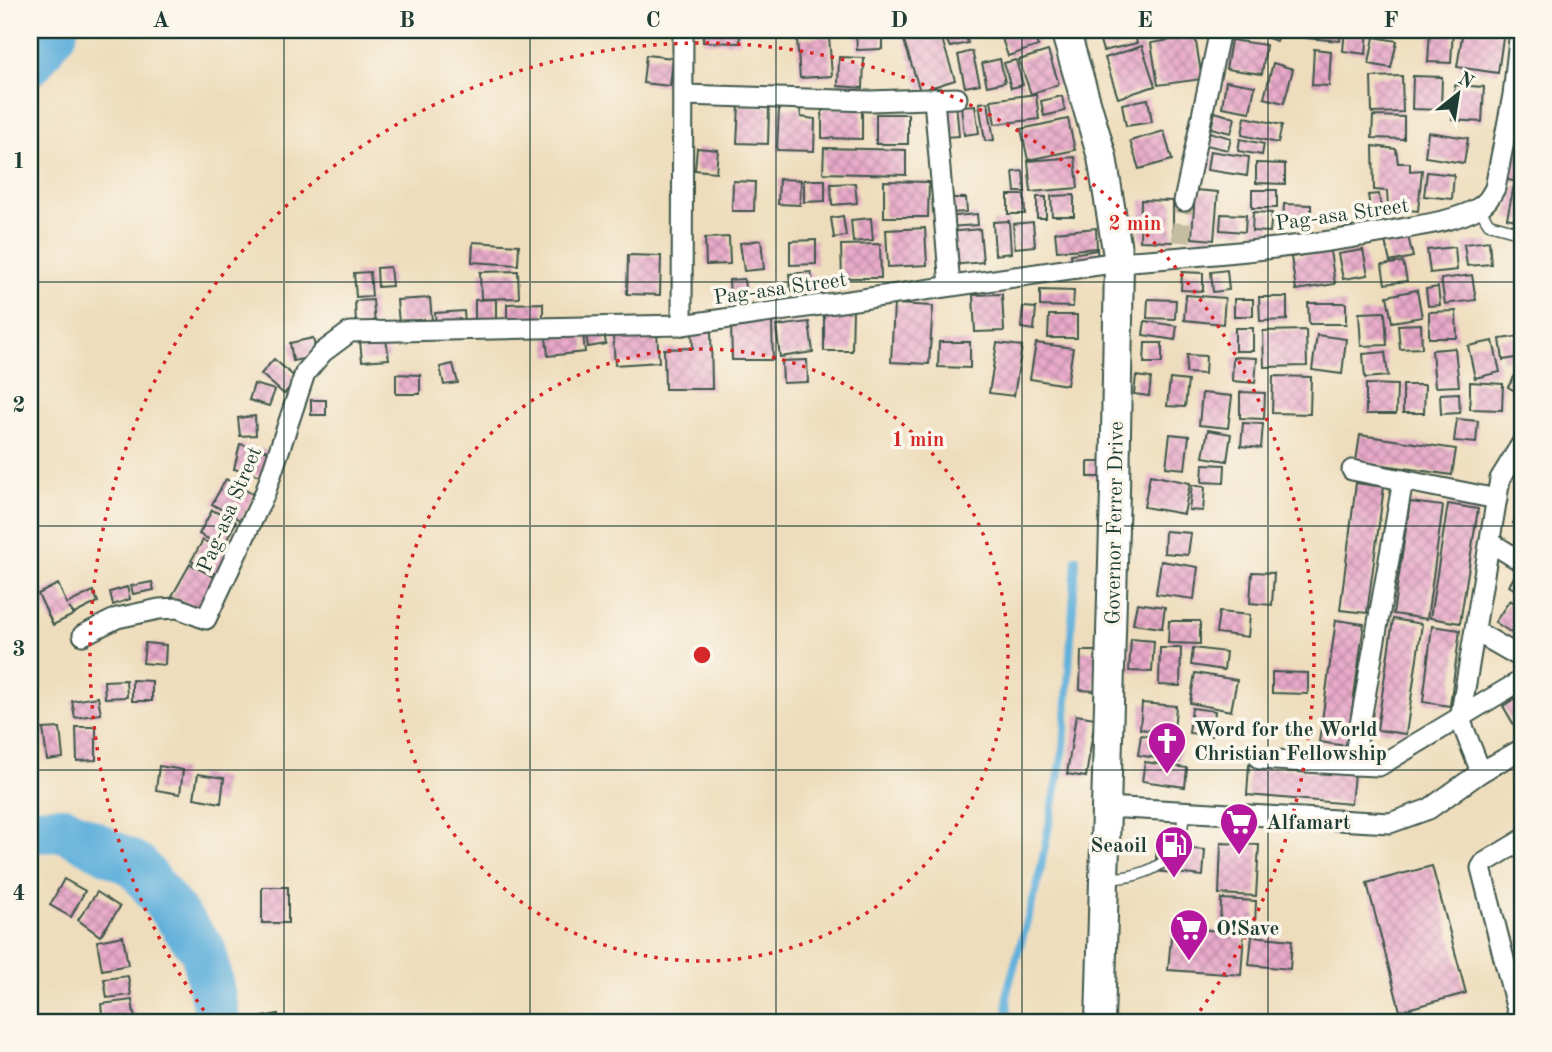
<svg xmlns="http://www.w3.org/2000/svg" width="1552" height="1052" font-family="'Old Standard TT',serif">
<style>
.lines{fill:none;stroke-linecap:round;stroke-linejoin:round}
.stream{stroke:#61b0db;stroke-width:8}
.river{stroke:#61b0db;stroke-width:46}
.building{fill:url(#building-cross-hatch)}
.street-tunnel{stroke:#c5bda1;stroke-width:19;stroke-dasharray:19 10;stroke-linecap:butt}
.lane-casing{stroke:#3e5548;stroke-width:13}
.street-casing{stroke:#3e5548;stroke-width:23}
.secondary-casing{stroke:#3e5548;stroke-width:32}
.lane{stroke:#fff;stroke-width:10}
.street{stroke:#fff;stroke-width:19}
.secondary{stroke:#fff;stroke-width:28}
.grid{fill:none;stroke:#1f3d34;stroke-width:2;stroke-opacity:0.55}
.ring{fill:none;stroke:#d62828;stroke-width:3.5;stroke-dasharray:3.5 7}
.labels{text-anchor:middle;stroke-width:7;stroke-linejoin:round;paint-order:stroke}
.street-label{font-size:21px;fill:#1f3d34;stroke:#fbf7ec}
.poi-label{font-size:21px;font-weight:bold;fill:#1f3d34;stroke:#fbf7ec;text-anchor:start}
.centre{fill:#d62828;stroke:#fbf7ec;stroke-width:3.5}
.ring-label{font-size:21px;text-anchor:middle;font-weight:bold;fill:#d62828;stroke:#fbf7ec;stroke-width:7;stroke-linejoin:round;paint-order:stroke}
.neatline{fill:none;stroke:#1f3d34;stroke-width:2.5}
.grid-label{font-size:23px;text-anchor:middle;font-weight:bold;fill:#1f3d34}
</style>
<defs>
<pattern id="building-cross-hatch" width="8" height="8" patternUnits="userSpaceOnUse" patternTransform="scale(1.75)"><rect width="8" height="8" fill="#e9a9c9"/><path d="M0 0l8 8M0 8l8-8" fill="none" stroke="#bc8ba4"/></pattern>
</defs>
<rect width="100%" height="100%" fill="#fbf7ec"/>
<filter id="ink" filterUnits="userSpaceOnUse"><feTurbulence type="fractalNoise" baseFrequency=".0143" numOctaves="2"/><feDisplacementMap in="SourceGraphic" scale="14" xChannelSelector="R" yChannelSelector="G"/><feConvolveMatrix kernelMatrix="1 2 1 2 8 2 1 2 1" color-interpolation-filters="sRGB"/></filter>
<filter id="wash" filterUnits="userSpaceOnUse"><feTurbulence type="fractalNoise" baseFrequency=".00686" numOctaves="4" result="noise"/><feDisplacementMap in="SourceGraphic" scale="28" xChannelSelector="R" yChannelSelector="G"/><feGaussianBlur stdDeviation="1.57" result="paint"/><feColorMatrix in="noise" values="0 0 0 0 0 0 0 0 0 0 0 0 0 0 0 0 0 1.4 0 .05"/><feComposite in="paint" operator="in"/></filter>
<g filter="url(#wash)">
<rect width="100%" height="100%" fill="#eeddbc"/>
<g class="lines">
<!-- stream -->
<polyline class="stream" points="1008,1022 1007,992 1038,882 1064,748 1076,559"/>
<!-- river -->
<g class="river">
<polyline points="30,63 55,30"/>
<polyline points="30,830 64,829 137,866 203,950 216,1011 216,1022"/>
</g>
</g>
<g id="blocks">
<!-- building -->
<g class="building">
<polygon points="703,30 740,30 740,43 703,42"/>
<polygon points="856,30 882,30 882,49 857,50"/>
<polygon points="939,30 955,80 920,91 904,41"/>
<polygon points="941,30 964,30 968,43 950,47"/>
<polygon points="999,30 1032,30 1038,46 1008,56"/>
<polygon points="1097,30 1134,30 1137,43 1103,51"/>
<polygon points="1247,30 1281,30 1276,41"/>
<polygon points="1308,30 1341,30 1340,41 1307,38"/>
<polygon points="1345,30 1368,30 1366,54 1343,51"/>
<polygon points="1430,30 1453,30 1451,63 1428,62"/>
<polygon points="1463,30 1504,31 1498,73 1457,67"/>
<polygon points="829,36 832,76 800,78 797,39"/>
<polygon points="1195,36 1202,79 1158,85 1151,43"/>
<polygon points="1374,37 1397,41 1391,68 1369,64"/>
<polygon points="1231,40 1266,45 1262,74 1226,69"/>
<polygon points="1142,46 1155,86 1118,98 1105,58"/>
<polygon points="1314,49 1331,51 1329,86 1312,85"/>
<polygon points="972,51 980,84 965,87 958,55"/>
<polygon points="1048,51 1059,84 1031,94 1019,60"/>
<polygon points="646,55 673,58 670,86 643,83"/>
<polygon points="839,57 864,58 863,88 838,86"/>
<polygon points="1000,59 1005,82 987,86 982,63"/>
<polygon points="1016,60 1023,85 1011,88 1004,63"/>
<polygon points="1273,63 1293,69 1284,103 1264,98"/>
<polygon points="1402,76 1403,112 1372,113 1371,77"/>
<polygon points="1413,76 1442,77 1441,110 1412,109"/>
<polygon points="1226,81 1255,86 1250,112 1222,107"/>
<polygon points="1455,85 1484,87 1482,122 1452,120"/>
<polygon points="1036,94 1039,119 995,124 991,100"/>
<polygon points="1062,96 1065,111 1044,116 1041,101"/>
<polygon points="1148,99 1152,122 1126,126 1122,104"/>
<polygon points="988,102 994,140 985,141 979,103"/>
<polygon points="956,103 959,136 944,137 941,104"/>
<polygon points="739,105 769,107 768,144 737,143"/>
<polygon points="975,105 979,133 964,135 961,106"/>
<polygon points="779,108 800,108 801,117 815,119 814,151 777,150"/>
<polygon points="822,108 862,108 862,139 822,138"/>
<polygon points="1215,112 1235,118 1231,133 1211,128"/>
<rect x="876" y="114" width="32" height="30"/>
<polygon points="1373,116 1404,117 1404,139 1372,138"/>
<polygon points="1245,117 1282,125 1278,143 1242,135"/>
<polygon points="1520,118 1522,118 1522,183 1504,179"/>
<polygon points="1068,119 1075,150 1028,160 1021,129"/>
<polygon points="1164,131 1172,160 1139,169 1130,141"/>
<polygon points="1209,132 1231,138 1228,150 1206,145"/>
<polygon points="1428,132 1468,138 1464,163 1425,157"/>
<polygon points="1240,139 1264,144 1262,155 1238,151"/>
<polygon points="1373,146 1396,149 1398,163 1410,163 1410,171 1422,170 1418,211 1388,208 1387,191 1374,190"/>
<polygon points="697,148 718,150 716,172 695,170"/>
<polygon points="824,148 906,150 906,175 823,173"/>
<polygon points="1210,151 1249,157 1247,176 1207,170"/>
<polygon points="1075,157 1078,188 1031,192 1028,161"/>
<polygon points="1256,163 1285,164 1285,184 1256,183"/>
<polygon points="1023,171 1025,192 1015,192 1013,172"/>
<polygon points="1427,172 1454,175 1452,199 1424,196"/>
<polygon points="779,179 801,180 800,205 778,204"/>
<polygon points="804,180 825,180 825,201 804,202"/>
<polygon points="733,181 755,182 754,211 732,211"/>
<polygon points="884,181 929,182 928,217 884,217"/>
<polygon points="855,183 857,203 832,205 831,184"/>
<polygon points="1514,186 1522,188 1522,222 1507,218"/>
<polygon points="1195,190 1218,192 1214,240 1192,238"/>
<rect x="1252" y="190" width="25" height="18"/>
<polygon points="1379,194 1382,213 1371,214 1368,195"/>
<polygon points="1008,195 1024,195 1025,214 1008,214"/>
<polygon points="1074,195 1074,216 1052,216 1051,196"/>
<rect x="1037" y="197" width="9" height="21"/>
<polygon points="948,198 966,198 967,212 948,213"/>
<polygon points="1141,200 1173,201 1173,242 1140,241"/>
<polygon points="1284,204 1311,205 1311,223 1283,223"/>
<polygon points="1253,212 1272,213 1270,232 1252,231"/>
<polygon points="977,214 978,225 947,227 946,217"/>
<polygon points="1221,214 1246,215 1245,232 1220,230"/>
<polygon points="843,216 846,236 834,238 831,218"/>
<polygon points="871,218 873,240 853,242 851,220"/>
<polygon points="1009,221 1011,253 995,255 993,222"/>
<polygon points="1033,222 1035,246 1015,248 1013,224"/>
<polygon points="925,228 927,265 888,267 886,230"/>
<polygon points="1096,228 1097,248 1057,251 1055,232"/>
<polygon points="980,229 983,262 952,265 949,232"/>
<polygon points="1407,232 1413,257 1390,262 1384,237"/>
<polygon points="729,237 730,264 706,265 705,238"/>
<polygon points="761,240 764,269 744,271 740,243"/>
<polygon points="816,240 816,264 790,265 790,241"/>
<polygon points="1489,241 1491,264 1467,266 1464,244"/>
<polygon points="473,242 519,245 518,265 472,262"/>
<polygon points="880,244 881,278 842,278 841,245"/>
<polygon points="1455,247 1457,270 1430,273 1427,250"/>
<polygon points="1097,250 1099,263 1073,267 1071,254"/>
<polygon points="1363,250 1368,275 1343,279 1338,254"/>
<polygon points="1330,251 1335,284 1296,290 1291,257"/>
<polygon points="628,255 661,256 660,295 627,294"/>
<polygon points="1403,262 1407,281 1385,284 1382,265"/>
<polygon points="390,267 392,286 378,287 377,268"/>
<polygon points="1227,270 1229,290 1213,292 1211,272"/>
<polygon points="518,271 519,298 481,299 480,272"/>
<polygon points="370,272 372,296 356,297 354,273"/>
<polygon points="811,272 813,289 791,291 789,274"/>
<polygon points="1182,272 1203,273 1203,291 1181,290"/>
<polygon points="1472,275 1476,300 1445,304 1441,279"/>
<polygon points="744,279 746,299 730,300 729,280"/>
<polygon points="1438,287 1440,305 1428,306 1426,289"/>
<polygon points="1040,290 1074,291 1073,307 1040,306"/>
<polygon points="1417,290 1422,317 1392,322 1387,296"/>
<polygon points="1002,294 1004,331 975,332 973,295"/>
<polygon points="1186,295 1225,298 1223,324 1184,320"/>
<polygon points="1259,297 1287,297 1287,320 1260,321"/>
<polygon points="430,298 432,321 399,324 397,300"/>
<polygon points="496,299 496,328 475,328 475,300"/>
<polygon points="1148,299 1176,300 1175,319 1147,318"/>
<rect x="1234" y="299" width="19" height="17"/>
<polygon points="373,300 375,324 356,325 355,301"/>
<polygon points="543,303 543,325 507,326 507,304"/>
<polygon points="1308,303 1346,303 1346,324 1309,324"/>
<polygon points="894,304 933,306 929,364 891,362"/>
<polygon points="1023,307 1036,308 1034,330 1021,328"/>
<polygon points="824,308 853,309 852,351 824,351"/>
<polygon points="464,311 465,325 436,327 435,313"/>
<polygon points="1456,311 1457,338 1429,338 1429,312"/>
<polygon points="1385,312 1387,345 1361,346 1359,313"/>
<polygon points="1049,315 1077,315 1077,338 1048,338"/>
<polygon points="1145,321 1177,326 1175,340 1143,335"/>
<polygon points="772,322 773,360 732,360 731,323"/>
<polygon points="809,322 813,352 780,357 776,326"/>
<polygon points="1421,324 1422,348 1400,349 1398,325"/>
<rect x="1235" y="328" width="18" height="23"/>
<polygon points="711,329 712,389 665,389 664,349 693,348 692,330"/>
<polygon points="1306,330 1307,366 1264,367 1263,331"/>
<polygon points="604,332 606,344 588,347 586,335"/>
<polygon points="657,332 659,362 615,365 613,336"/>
<polygon points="583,333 585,352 548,356 546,337"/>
<polygon points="1317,335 1346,339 1342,374 1312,370"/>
<polygon points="1522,336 1522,357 1503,360 1500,339"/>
<polygon points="313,338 317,356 293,361 290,343"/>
<polygon points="386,339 389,359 362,361 360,341"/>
<polygon points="1493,341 1500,372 1475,378 1468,346"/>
<polygon points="939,342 970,342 970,368 938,367"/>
<polygon points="997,343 1022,346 1014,396 989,393"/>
<polygon points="1036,343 1073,348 1067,385 1030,379"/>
<polygon points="1145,343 1162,343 1162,363 1144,363"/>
<polygon points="1455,348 1459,386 1435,387 1432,350"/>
<polygon points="1385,352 1388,376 1365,378 1363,354"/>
<polygon points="1187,355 1206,356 1205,374 1186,373"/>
<polygon points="1233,357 1257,358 1255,383 1232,381"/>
<polygon points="274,359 297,379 284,394 261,374"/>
<polygon points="807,360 808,382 783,383 782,361"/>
<polygon points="453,364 458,383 444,385 440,367"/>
<polygon points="396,374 420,375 420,394 396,394"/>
<polygon points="1516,374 1522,378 1522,395 1508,387"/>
<polygon points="1136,376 1151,378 1149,396 1134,394"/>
<polygon points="1273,376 1311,377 1310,414 1272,413"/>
<polygon points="1170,379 1188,381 1185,407 1167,406"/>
<polygon points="1470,382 1503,384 1502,410 1470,409"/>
<polygon points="254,384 275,390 269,406 249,400"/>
<polygon points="1366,384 1397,385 1396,414 1366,414"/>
<polygon points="1403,385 1425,385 1424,413 1403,413"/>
<polygon points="1240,392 1265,393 1264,419 1240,418"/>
<polygon points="1202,393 1232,396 1228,428 1199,425"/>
<polygon points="1459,393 1460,413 1441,414 1440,394"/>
<rect x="311" y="400" width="15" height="15"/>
<polygon points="255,416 256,435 240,436 238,418"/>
<polygon points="1457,419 1478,421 1476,443 1454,441"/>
<polygon points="1243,423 1263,424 1261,448 1241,446"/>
<polygon points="1208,430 1231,434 1227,461 1203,457"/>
<polygon points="1170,434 1189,436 1185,469 1166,467"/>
<polygon points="1360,435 1456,449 1452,475 1356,461"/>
<polygon points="240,444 272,452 266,477 234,469"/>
<rect x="1088" y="462" width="17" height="15"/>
<polygon points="1203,464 1225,465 1224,483 1202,482"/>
<polygon points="1150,475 1190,483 1184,514 1144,507"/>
<polygon points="226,479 254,495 240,520 212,504"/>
<polygon points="1356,483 1384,487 1367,613 1340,610"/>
<polygon points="1192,485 1205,487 1203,511 1189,510"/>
<polygon points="1410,502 1443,506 1427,619 1393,614"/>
<polygon points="1448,504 1478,509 1460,623 1430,618"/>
<polygon points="1522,507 1522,528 1513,523"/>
<polygon points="212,510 236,522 223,547 199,534"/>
<polygon points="1165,531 1191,533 1188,555 1164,553"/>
<polygon points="203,540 230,555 219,576 191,561"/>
<polygon points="1161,561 1198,567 1194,599 1156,594"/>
<polygon points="190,564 218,579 201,611 172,596"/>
<polygon points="1520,566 1522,568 1522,594 1509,586"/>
<polygon points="1252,572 1274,573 1272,605 1250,603"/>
<polygon points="152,582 154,590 133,594 131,586"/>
<polygon points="58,584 67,604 93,591 98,602 74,614 69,608 73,615 53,625 38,594"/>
<polygon points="127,587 130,599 113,605 110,592"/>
<polygon points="1510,600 1522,608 1522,640 1495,622"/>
<polygon points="1137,603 1165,607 1162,628 1133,624"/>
<polygon points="1219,612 1250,615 1248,637 1216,633"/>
<polygon points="1393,619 1422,624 1406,734 1377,730"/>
<polygon points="1336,620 1364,624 1347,746 1319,742"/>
<polygon points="1169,621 1200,621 1200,644 1168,643"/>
<polygon points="1432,626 1460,630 1450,706 1423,702"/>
<polygon points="1131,639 1154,641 1152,672 1129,671"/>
<polygon points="145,643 166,645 165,665 143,663"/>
<polygon points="1160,648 1181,648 1180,686 1159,685"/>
<polygon points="1193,648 1226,652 1224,670 1191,665"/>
<polygon points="1081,651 1096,651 1095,691 1080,690"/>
<polygon points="1272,672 1308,673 1308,694 1272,693"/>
<polygon points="1195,673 1237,680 1231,711 1190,703"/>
<polygon points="126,680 127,697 105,698 104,681"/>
<polygon points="132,680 152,681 152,701 132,701"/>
<polygon points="1522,694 1522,727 1517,730 1503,706"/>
<polygon points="98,697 101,714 75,718 72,701"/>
<polygon points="1142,703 1176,706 1174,733 1140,729"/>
<polygon points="1192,708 1215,711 1212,736 1189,733"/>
<polygon points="1076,715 1095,718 1086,777 1067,774"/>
<polygon points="76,727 96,727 96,760 77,761"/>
<polygon points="60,728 63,758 47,760 43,729"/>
<polygon points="1141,735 1182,741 1179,762 1138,755"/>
<polygon points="1145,762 1187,768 1185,787 1142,781"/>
<polygon points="1249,765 1354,774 1351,804 1247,795"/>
<polygon points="159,766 183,770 180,794 156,790"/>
<polygon points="198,774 224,778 221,803 194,798"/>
<polygon points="1221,843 1259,845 1256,896 1219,894"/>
<polygon points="1157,846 1205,850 1203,876 1155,871"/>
<polygon points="1432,866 1466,993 1400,1011 1367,883"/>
<polygon points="64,879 85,891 71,917 50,905"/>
<rect x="262" y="887" width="26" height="36"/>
<polygon points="97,892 120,907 100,936 78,920"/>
<polygon points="1221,899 1256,901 1255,927 1220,925"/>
<polygon points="1172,927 1244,933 1241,975 1168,970"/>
<polygon points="123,936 128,965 102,970 97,941"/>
<polygon points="1252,936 1292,940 1290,969 1249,965"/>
<polygon points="128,976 131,995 107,998 104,979"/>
<polygon points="132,1000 135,1020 103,1022 101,1004"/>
<polygon points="278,1014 279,1022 253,1022 253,1019"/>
</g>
</g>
</g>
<g filter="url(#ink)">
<use href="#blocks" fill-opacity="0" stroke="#3e5548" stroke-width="2"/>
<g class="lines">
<!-- street-tunnel -->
<polyline class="street-tunnel" points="1181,242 1184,201"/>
<!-- lane casing -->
<g class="lane-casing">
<g id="lane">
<polyline points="1479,208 1489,224 1522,233"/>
<path d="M1105,878C1131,879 1165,871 1177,844C1182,834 1183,823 1184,812"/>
</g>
</g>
<!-- street casing -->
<g class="street-casing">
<g id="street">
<polyline points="683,95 870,101 957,98"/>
<polyline points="934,99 950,286"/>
<polyline points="1184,201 1220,30"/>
<polyline points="682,325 683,30"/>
<polyline points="1352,470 1497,499"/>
<polyline points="1403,480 1353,765 1379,766 1522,680"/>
<polyline points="1490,542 1522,562"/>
<polyline points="1475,631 1522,658"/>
<path d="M83,635L117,618L159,609L178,608L206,619L265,493L305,373L323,352L350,332L682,325L1119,262C1213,255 1308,247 1401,229C1423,225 1458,220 1478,208C1487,203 1490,197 1495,188L1513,95L1520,30"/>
<polyline points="1260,759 1353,765"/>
<polyline points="1481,772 1460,719 1500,479 1522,443"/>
<polyline points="1106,807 1390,823 1429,809 1481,772 1522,749"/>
<polyline points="1520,1022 1481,868 1484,863 1522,840"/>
</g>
</g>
<!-- secondary casing -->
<g class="secondary-casing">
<polyline id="secondary" points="1065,30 1102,157 1119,262 1115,491 1100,1022"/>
</g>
<!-- lane -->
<use href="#lane" class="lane"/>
<!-- street -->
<use href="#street" class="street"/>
<!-- secondary -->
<use href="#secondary" class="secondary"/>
</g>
</g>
<!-- grid -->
<path class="grid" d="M284,30V1022M530,30V1022M776,30V1022M1022,30V1022M1268,30V1022M30,282H1522M30,526H1522M30,770H1522"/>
<!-- distance rings -->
<g class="ring">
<circle cx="702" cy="655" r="306"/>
<path d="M210 1019A612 612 0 1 1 1194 1019"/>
</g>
<!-- icons -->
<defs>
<g id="church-pin" transform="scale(2.0125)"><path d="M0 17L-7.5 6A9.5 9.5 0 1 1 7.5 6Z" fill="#b5179e" stroke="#fbf7ec"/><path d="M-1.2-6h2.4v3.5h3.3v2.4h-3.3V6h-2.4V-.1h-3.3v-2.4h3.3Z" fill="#fff"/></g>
<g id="supermarket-pin" transform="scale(2.0125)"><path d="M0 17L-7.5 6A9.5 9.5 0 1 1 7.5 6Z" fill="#b5179e" stroke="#fbf7ec"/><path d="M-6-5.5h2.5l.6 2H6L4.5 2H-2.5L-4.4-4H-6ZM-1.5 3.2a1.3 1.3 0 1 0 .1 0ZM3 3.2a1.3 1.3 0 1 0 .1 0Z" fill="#fff"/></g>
<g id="fuel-pin" transform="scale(2.0125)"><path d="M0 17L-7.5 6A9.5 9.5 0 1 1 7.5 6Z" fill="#b5179e" stroke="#fbf7ec"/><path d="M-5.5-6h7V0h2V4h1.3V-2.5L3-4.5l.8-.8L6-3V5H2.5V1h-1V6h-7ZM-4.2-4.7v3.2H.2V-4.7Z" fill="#fff"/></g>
</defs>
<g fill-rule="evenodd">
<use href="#church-pin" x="1167" y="741"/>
<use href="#supermarket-pin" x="1239" y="822"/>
<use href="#fuel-pin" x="1174" y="845"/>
<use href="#supermarket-pin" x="1189" y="928"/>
</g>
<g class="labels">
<!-- street labels -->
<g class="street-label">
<text transform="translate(1342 214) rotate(-8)" y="7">Pag-asa Street</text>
<text transform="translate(780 288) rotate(-8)" y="7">Pag-asa Street</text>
<text transform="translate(229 509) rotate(-67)" y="7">Pag-asa Street</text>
<text transform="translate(1114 523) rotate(-89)" y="7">Governor Ferrer Drive</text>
</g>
<!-- poi labels -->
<g class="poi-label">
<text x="1194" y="736">Word for the World<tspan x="1194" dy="24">Christian Fellowship</tspan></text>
<text x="1266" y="829">Alfamart</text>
<text x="1147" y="852" text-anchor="end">Seaoil</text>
<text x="1216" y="935">O!Save</text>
</g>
</g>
<circle cx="702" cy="655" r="10" class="centre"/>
<g class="ring-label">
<text x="1135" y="230">2 min</text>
<text x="918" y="446">1 min</text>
</g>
<!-- margin -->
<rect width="1552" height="1052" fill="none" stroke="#fbf7ec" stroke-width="77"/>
<!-- north arrow -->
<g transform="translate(1458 94) rotate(30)" stroke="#fbf7ec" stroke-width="5" paint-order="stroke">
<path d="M0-5L12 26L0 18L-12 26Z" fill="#1f3d34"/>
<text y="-10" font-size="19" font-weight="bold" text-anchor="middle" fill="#1f3d34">N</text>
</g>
<rect x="38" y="38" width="1476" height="976" class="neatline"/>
<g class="grid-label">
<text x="161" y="27">A</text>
<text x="407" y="27">B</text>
<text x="653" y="27">C</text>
<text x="899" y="27">D</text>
<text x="1145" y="27">E</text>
<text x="1391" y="27">F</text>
<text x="19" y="168">1</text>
<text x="19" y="412">2</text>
<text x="19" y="656">3</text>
<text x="19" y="900">4</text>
</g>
</svg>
